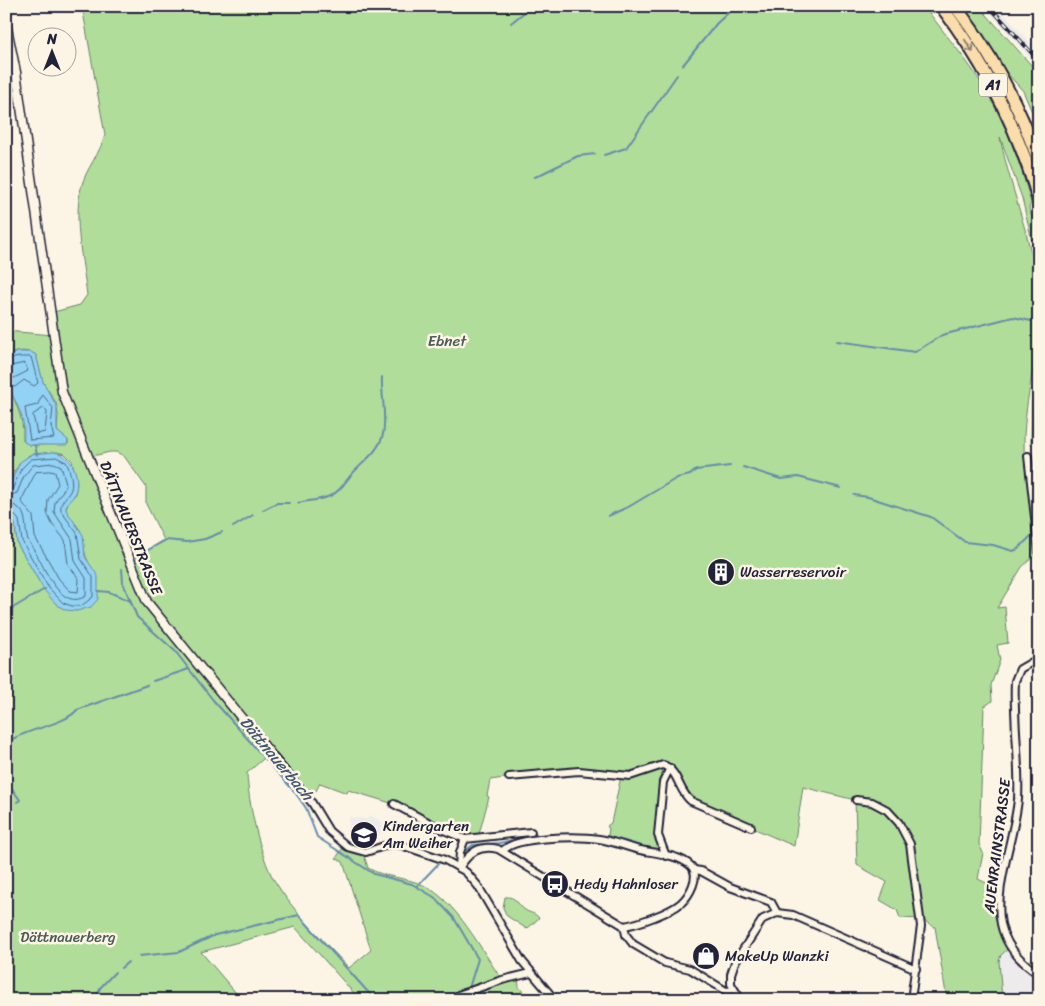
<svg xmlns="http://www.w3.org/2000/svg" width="1045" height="1006" font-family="Sriracha,sans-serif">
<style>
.built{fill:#edebec}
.green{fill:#b1dd9b;stroke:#6a806b;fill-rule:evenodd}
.water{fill:#92d2f4;stroke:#658caa}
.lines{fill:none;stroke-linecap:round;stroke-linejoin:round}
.shore{stroke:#4f6885;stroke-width:1}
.stream{stroke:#658caa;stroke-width:2}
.minor-casing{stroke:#22223b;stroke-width:10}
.tertiary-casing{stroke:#22223b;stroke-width:11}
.motorway-casing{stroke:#22223b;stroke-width:15}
.minor{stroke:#fcf5e5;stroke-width:6}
.tertiary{stroke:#fcf5e5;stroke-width:8}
.motorway{stroke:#faddab;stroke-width:11}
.rail-casing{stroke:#22223b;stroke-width:4}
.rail{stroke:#fcf5e5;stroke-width:2;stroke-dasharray:5.5;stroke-linecap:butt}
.oneway{stroke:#8e8073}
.labels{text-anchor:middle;stroke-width:5;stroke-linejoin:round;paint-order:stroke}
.shield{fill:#fcf5e5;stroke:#63616e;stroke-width:1}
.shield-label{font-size:14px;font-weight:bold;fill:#22223b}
.park-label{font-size:15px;fill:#4d5a58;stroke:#fcf5e5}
.street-label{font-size:15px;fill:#22223b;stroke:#fcf5e5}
.poi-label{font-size:15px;fill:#22223b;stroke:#fcf5e5;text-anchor:start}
.water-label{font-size:16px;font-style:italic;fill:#445772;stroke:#fcf5e5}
</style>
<rect width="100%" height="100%" fill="#fcf5e5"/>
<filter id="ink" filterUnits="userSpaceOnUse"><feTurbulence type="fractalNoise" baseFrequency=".02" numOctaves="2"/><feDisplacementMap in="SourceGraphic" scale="10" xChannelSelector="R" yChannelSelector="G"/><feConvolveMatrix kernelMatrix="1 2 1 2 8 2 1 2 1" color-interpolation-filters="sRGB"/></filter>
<g filter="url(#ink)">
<!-- built -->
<g class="built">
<polygon points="984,6 997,6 1039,52 1039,68"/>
<polygon points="371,815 386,825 372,845 364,847 348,842 349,817 367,819"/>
<polygon points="1010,947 1039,974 1039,1000 1002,1000 999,961 1001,955"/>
</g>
<!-- green -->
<g class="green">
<path d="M82,6H923L930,14C948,38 968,61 983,86C1006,122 1020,162 1031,203L1029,208L1031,215L1035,218L1039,236V272L1022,198L1000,137C1011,193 1035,245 1039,303C1041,348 1026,390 1024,435C1023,474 1033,516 1039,555L1034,556L1022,567L997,608L1005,607L1008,643L997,645L1000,660L991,685L992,701L984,707L979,844L983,853L978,879L1001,890L999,905L1010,947L1001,955L999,961L1002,1000H947L935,927L921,919L900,918L897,910L880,900L887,882L857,865L855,800L803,787L794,846L691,801L674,773L666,775L658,835L665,852L607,841L609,829L607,826L611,823L621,776L540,773L490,780L487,796L489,797L478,838L468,839L394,804L348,790L347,793L320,783L316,791L307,796L270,753L247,773C248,802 260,856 274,880C294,913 323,940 349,968L371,950L343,862L336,858L345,845L363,852L368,868C385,878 406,877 423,885C456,900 482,951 502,980L518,976L519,987L530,1000H360L295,927L201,952L242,1000H6V511L15,524L17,543L40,583L60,607L77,611L88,561C83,552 84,540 80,530C76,523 69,518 66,510L68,501L75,495L77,483L72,461L65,454L57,452L29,455L14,471L6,494V372C9,397 25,412 23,440L30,445L68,444V441L57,431L58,414L56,403L43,382L36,355C26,349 13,350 6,358V331L53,335L50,313L80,305L87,295C83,261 73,221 81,188C86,168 100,154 105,135ZM110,452H116L124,456L146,487V504L164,540L129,561L88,457Z"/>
<polygon points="964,6 979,6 1039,74 1039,128 1023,91 1007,73"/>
<polygon points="1039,361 1039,407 1034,421 1031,444 1032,402"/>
<path d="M505,897C516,896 517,904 525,910C531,914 534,912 539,918L527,929L507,916L503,908Z"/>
</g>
<!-- water -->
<g class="water">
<path d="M18,352H31L36,355L43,382L57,407V431L68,440L67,445H30L24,442C23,436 25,429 23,422C18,398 0,384 7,356Z"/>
<path d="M54,452C72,454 81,477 75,493C73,500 66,501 66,510L83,535L85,557L98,576V599L91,607L77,611L65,610L55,603L44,590L17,543L15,524L6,511L7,490L20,462L32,454Z"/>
</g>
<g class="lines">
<!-- shore -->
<g class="shore">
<polyline points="6,360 19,357 31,357 38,383 34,386 24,380 15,387 6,383"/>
<polyline points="6,367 25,363 28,371 14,378 6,377"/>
<polygon points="43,395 53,408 51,426 54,438 30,440 25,408 37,405"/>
<polygon points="44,408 47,412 45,432 37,434 33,415"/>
<polygon points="50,471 55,472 58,484 48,500 47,513 52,524 65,540 68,564 79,579 78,592 70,591 59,579 35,537 33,516 21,501 36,472"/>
<path d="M6,491L13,488L21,469L31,459L56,457L66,462C70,470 75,486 69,493C64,500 60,502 61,511L77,533L81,559L93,577V597L81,606H72L63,603L48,587L22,541L19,520L11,511L6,510"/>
<path d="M6,497L17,493L24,476L33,465L54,463L61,466L66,483L64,489L55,502L54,512L72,539L75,561L86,578V596C62,611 47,573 38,557C35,551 31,546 28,540C23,528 31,505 6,504"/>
</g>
<!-- stream -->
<g class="stream">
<polyline points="511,23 532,6"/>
<polyline points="683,65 717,23 736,6"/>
<polyline points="604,155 626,148 677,75"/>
<polyline points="535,177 578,156 595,154"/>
<polyline points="837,341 915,352 942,335 1013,317 1031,321"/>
<polyline points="35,445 37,455"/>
<polyline points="743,467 781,479 798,477 841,488"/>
<polyline points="854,495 868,497 931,517 965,542 993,545 1013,551 1018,549 1031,536"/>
<path d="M298,503C310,500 321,501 332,495C342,490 345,481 353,473C363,462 380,450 383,434C387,415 381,397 382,377"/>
<polyline points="263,510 277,503 289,503"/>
<polyline points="608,516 630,506 677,478 690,475 696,470 730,466"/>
<polyline points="233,527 253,515"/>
<polyline points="134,558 166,540 187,542 205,539 222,532"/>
<polyline points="122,569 123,583 137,617 175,651 213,700 294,791 306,808 317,837 374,874 412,884 434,897 454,918 478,959 469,988"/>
<polyline points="98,591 109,592 131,601"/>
<polyline points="6,612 45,589"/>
<polyline points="153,681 189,669"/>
<path d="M6,743C26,728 63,726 77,710L147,685"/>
<polyline points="6,780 20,800 17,802"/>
<polyline points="6,817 12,809"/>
<path d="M536,836C573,831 606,833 641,846"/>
<polyline points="466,850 473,845 499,843 531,837"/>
<polyline points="417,886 438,864"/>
<polyline points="139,956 179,952 215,935 299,915 375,1000"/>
<polyline points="121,968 128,962"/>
<polyline points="470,993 471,1000"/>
<polyline points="96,1000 100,988 115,972"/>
</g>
<!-- minor casing -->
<g class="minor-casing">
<g id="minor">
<polyline points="1028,456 1039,553"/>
<path d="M1039,658L1020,669L1015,681C1013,720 1020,760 1018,799C1015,836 993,889 1001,924C1006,947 1020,962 1039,974"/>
<polyline points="270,753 312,803 329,831 348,847 366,852 390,844 401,845 445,860 466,872 478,886 522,961 555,1000"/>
<path d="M509,777L579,771L630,776L663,765C679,771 678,791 691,801L751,827"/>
<polyline points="856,800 872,802 887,810 899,823 910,844 921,926 911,1000"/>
<polyline points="394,804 439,828 465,839"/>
<path d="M503,851C514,836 580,836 599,839C613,841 626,847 640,850C655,853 680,855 691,866C701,876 689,896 681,903C671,912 638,924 624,926"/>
<polyline points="666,856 658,835 663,782 670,768"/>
<polyline points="459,866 460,852 465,839 531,832"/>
<path d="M459,868C469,853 479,844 498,849L624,926"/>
<polyline points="694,870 701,871 730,887 771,902 777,913"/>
<polyline points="624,926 626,935 633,944 665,963 690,969 726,991 734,990"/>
<polyline points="458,995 502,980 531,973"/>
<polyline points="741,1000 731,984 731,974 735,962 763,919 777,913 793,915 916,969"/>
</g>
</g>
<!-- tertiary casing -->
<g class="tertiary-casing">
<polyline id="tertiary" points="6,23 16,72 62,392 147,602 270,753"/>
</g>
<!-- motorway casing -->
<g class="motorway-casing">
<g id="motorway">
<path d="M941,6C986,65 1019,130 1039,202"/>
<path d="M955,6C991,53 1020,107 1039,163"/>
</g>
</g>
<!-- minor -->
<use href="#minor" class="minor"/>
<!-- tertiary -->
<use href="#tertiary" class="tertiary"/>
<!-- motorway -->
<use href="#motorway" class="motorway"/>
<!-- rail casing -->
<g class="rail-casing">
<polyline id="rail" points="989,6 1039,61"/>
</g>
<!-- rail -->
<use href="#rail" class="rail"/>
</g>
<!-- one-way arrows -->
<defs><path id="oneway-shaft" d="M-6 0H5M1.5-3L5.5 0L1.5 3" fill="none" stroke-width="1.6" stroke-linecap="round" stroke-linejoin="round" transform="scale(1.25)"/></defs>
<use class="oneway" href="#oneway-shaft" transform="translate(969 46) rotate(57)"/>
</g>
<!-- icons -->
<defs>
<g id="building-disc" transform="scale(1.4375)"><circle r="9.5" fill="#22223b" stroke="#fcf5e5"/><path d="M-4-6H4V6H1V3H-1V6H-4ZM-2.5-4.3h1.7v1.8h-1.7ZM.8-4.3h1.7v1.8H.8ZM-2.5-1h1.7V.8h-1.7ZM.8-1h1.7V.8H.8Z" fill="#fff"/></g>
<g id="school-disc" transform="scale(1.4375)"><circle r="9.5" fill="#22223b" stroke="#fcf5e5"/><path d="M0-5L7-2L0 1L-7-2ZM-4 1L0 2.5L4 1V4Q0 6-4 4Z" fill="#fff"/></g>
<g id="bus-disc" transform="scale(1.4375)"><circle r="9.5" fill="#22223b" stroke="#fcf5e5"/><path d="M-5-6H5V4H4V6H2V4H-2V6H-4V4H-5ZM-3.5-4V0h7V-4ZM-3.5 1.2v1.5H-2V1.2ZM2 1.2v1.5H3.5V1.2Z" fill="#fff"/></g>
<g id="shop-disc" transform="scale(1.4375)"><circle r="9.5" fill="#22223b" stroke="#fcf5e5"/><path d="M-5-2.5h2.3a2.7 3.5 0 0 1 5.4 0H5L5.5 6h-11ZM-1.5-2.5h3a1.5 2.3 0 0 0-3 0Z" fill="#fff"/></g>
</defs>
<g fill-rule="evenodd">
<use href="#building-disc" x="721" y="572"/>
<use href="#school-disc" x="364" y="835"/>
<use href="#bus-disc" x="555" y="884"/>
<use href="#shop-disc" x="706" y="956"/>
</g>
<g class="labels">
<!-- shield labels -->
<rect class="shield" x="979" y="73.5" width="28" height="23" rx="4"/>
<g class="shield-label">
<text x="993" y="90">A1</text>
</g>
<!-- park labels -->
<g class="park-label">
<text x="447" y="346">Ebnet</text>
<text x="68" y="942">Dättnauerberg</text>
</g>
<!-- street labels -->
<g class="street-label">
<text transform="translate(131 528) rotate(68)" y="5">DÄTTNAUERSTRASSE</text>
<text transform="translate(997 846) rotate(-83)" y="5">AUENRAINSTRASSE</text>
</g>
<!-- poi labels -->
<g class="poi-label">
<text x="740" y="577">Wasserreservoir</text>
<text x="383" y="831">Kindergarten<tspan x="383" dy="17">Am Weiher</tspan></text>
<text x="574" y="889">Hedy Hahnloser</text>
<text x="725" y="961">MakeUp Wanzki</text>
</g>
<!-- water labels -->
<g class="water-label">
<text transform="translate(277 758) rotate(50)" y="6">Dättnauerbach</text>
</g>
</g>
<!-- margin -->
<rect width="1045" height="1006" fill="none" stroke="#fcf5e5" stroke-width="25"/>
<rect x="12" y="12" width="1020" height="981" fill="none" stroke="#22223b" stroke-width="2" filter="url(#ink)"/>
<!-- north arrow -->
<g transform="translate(52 52)"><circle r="24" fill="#fcf5e5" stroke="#a5a1a1"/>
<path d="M0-4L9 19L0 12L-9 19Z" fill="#22223b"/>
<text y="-8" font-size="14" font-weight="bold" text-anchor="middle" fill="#22223b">N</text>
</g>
</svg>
